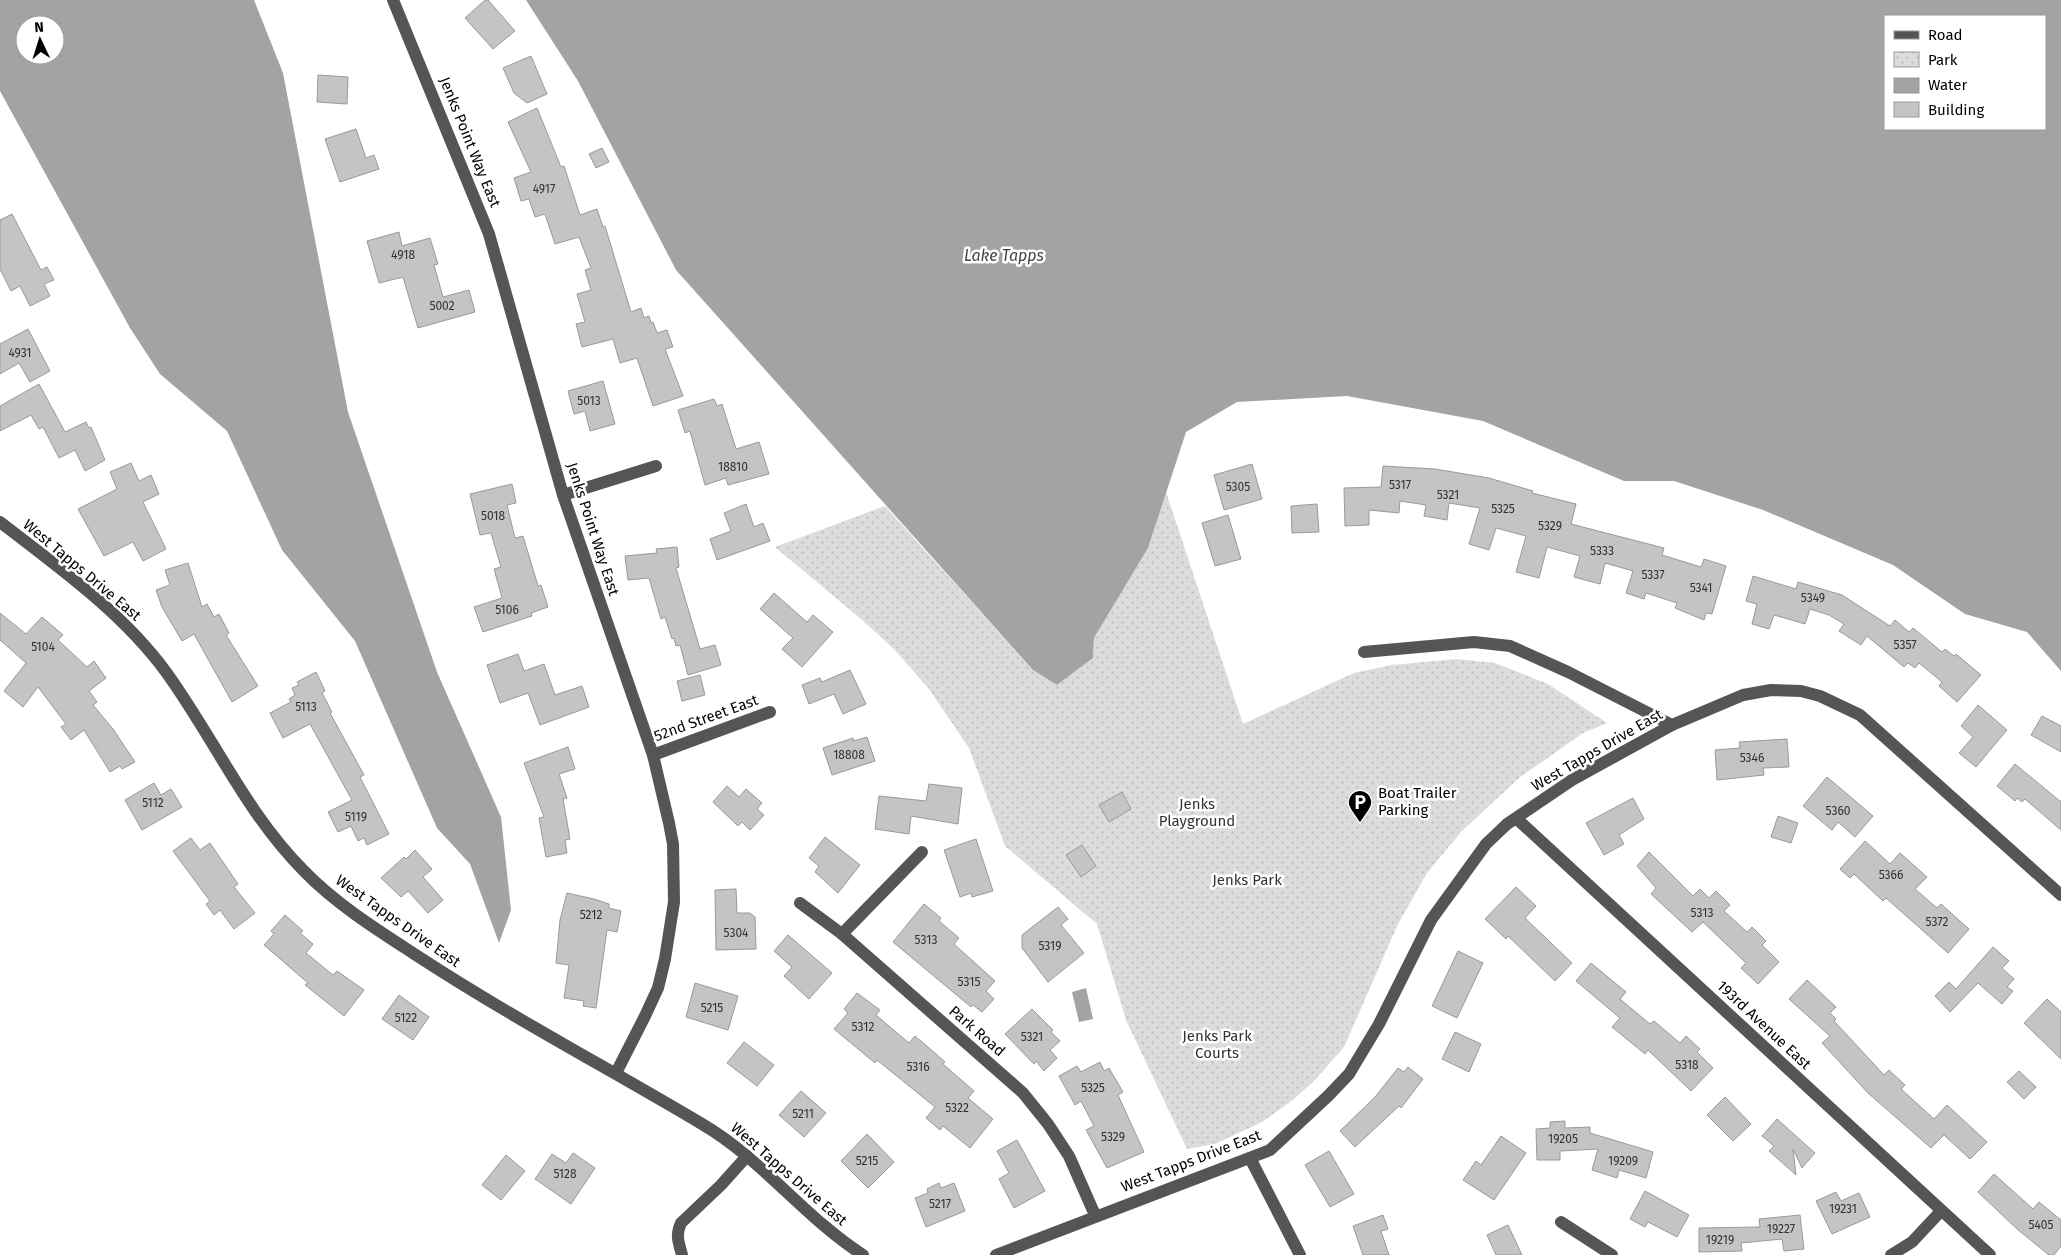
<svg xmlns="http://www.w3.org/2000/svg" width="2061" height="1255" font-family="'Fira Sans',sans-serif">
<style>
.park{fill:url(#park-dots)}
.water{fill:#a3a3a3;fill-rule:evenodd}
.building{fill:#c4c4c4;stroke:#999}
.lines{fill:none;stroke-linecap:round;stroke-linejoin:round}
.minor{stroke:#555;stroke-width:12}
.labels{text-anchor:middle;stroke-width:5;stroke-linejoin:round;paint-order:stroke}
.number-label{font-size:12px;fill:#313131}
.street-label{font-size:15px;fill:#000;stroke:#fff}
.poi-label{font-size:15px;fill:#000;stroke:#fff;text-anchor:start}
.park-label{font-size:15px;fill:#333;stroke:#fff}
.water-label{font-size:16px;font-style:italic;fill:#444;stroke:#fff}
</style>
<defs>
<pattern id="park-dots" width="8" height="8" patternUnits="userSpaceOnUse" patternTransform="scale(1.25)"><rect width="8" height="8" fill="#dcdcdc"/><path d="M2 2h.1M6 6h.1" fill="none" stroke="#bbb" stroke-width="1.8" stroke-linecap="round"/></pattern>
</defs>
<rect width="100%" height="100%" fill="#fff"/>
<!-- park -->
<polygon class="park" points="1166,492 1243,724 1354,673 1392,665 1456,659 1495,663 1548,684 1607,723 1583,733 1519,778 1461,832 1427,873 1398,924 1344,1047 1316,1079 1293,1100 1262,1122 1215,1144 1187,1149 1126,1020 1097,924 1005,846 969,748 929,689 893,648 861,619 775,547 885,506 1033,670 1057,685 1093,658 1094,638 1148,548"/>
<!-- water -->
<g class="water">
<path d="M0,0H254L283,73L348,412L437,672L501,817L511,910L499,943L470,864L437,828L355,641L282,550L227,431L160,374L130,328L0,91ZM25,25H55V55H25Z"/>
<path d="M526,0H2061V671L2027,632L1965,614L1893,565L1763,510L1674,481H1624L1483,421L1347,396L1237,402L1186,432L1148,548L1094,638L1093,658L1057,685L1033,670L676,270L578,81ZM1885,16H2045V129H1885Z"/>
<polygon points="1086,988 1093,1019 1079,1022 1072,992"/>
</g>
<!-- building -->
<g class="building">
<polygon points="485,0 488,0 515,31 493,49 465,18"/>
<polygon points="531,56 547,94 527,103 514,93 503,68"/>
<polygon points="318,75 348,77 347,104 317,102"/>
<polygon points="537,108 561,167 564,166 580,215 597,209 603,227 605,226 631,312 641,308 644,318 649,316 651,323 653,322 657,333 667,330 673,347 665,349 683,396 653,406 637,358 620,363 613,339 582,347 576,324 585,322 577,294 591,290 585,270 591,268 579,237 555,244 545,214 535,217 529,199 521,201 514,178 531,172 508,122"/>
<polygon points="356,129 366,158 374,155 379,169 340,182 325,139"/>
<polygon points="602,148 609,162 596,168 589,154"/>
<polygon points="12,214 41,270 47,267 54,280 44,284 50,296 30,306 20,286 11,291 0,269 0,220"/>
<polygon points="399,232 402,246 430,238 438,264 434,265 443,297 469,290 475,312 418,328 403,277 379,283 367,241"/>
<polygon points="28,329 50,371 30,382 19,363 0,374 0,344"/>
<polygon points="603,381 615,424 590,431 585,411 574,414 568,391"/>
<polygon points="39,384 65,432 86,422 89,428 91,427 105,460 85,471 75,450 59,458 43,427 39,429 31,415 0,431 0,406"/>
<polygon points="714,399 717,406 722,404 736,449 759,442 769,474 728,485 726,478 705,485 690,431 685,433 678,410"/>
<polygon points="131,463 139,481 151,475 159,494 143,502 166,549 143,561 133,542 104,556 78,509 117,489 110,472"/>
<polygon points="1252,464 1262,499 1224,510 1214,475"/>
<polygon points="1383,466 1435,469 1489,478 1533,491 1532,493 1576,504 1571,524 1664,548 1662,555 1701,567 1704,559 1726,566 1712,614 1706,613 1704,620 1675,608 1677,603 1646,593 1644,599 1626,593 1633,571 1605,563 1600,584 1574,577 1580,556 1547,547 1539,578 1516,572 1526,536 1496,528 1489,550 1469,544 1480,508 1449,503 1447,520 1424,516 1426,505 1400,501 1399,513 1369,510 1369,525 1345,526 1344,488 1381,487"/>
<polygon points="512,484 516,503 507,505 515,538 523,536 538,586 541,585 548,607 531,613 532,616 483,632 474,607 502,598 494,569 501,567 491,533 480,535 470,494"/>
<polygon points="746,504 754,527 763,523 770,541 717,560 710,539 731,531 724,513"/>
<polygon points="1317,504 1319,532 1292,533 1291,506"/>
<polygon points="1228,515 1241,559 1215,566 1202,523"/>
<polygon points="677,547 679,567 676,568 700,649 715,645 721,665 688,675 680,645 676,646 674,638 672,639 665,617 661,619 649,578 628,580 625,556 657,553 656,549"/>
<polygon points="188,563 202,607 207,604 214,617 219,614 229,633 226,635 258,686 232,702 194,634 182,641 162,607 156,590 170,585 165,570"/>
<polygon points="1753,576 1796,589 1798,582 1842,595 1890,626 1895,620 1909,632 1913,628 1942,652 1945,649 1954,656 1956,654 1981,675 1957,702 1939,686 1942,682 1919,663 1915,668 1908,663 1904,667 1867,636 1861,645 1839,631 1844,624 1829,615 1810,609 1805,624 1774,615 1769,629 1752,624 1757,604 1746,601"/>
<polygon points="774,593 807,622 813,615 833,632 802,667 782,649 793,638 760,609"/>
<polygon points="0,613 26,634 42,617 63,635 58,640 87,667 94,661 106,678 89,691 97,702 93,705 113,729 135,762 122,769 120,766 110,772 84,730 71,740 61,727 66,724 38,687 23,707 4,691 26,663 0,640"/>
<polygon points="518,654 524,671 544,664 555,695 582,686 589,707 540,725 528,693 500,703 487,665"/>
<polygon points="850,670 866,704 843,714 834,694 809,704 802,685 820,678 822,682"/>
<polygon points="316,672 325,691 322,693 332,712 330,713 364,775 360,777 389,834 367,845 364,838 358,841 351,826 338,832 328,812 352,800 310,724 283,738 270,713 291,702 289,699 295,695 292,688 299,685 297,682"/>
<polygon points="700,675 705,695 682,701 677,681"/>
<polygon points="1978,705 2007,730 1976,767 1959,753 1973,737 1961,726"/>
<polygon points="2042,716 2061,726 2061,752 2031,735"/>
<polygon points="867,737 875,761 832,775 823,748 853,738 854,741"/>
<polygon points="1787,739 1789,767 1763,768 1764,775 1717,780 1715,750 1740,748 1739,742"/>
<polygon points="568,747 575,769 559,774 567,798 563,799 570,839 565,840 567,853 546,857 539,818 544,817 524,763"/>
<polygon points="2015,764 2061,802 2061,830 2025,799 2022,802 2017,798 2015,801 1997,786"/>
<polygon points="1827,777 1873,816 1855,837 1838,822 1832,830 1803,806"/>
<polygon points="154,783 161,795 171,789 182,807 142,830 125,800"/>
<polygon points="929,784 962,788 958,824 911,816 909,834 875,829 879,796 926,801"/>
<polygon points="727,786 739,797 746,789 762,803 757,809 764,815 750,830 742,822 738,826 713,802"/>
<polygon points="1122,792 1131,809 1109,822 1099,805"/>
<polygon points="1633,798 1644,819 1619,835 1624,844 1604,855 1586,823"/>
<polygon points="1778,816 1798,823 1791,843 1771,837"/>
<polygon points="825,837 860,865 838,893 815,872 819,866 809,858"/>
<polygon points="191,838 200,850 210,843 238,884 234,887 255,913 234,929 220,910 214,915 206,904 210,901 173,851"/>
<polygon points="976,839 993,891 972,897 971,893 960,897 944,850"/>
<polygon points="1865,841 1890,864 1900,853 1927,877 1915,889 1937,908 1941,904 1969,929 1948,953 1886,898 1883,901 1854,874 1850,878 1840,869"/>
<polygon points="1082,845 1096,866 1081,877 1066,855"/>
<polygon points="415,850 432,869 423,877 443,900 428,913 408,891 401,897 381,878 404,857 406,859"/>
<polygon points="1649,852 1693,896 1700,889 1709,898 1716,891 1730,905 1724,911 1747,932 1752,927 1766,941 1762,945 1779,962 1758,984 1741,968 1746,963 1703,922 1692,932 1651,894 1656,888 1637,866"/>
<polygon points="1516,887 1536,906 1525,918 1572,963 1555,981 1508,936 1506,939 1485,919"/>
<polygon points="736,889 737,913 750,913 755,917 756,949 716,950 715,890"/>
<polygon points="567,893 594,899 609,904 609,908 621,911 617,932 607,930 596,1008 583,1006 584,1001 564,998 569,965 556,963 560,920"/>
<polygon points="924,904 941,918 939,921 959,938 954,944 995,981 986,991 994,999 982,1012 973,1005 971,1007 893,942"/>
<polygon points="1058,907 1068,919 1061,925 1084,953 1048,982 1022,948 1022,935"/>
<polygon points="285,915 303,931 300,933 313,944 306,953 333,975 337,971 364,990 344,1016 305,985 308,983 264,945 274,934 271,931"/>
<polygon points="788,935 832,973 809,999 784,976 792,967 774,951"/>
<polygon points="1993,947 2009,961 2002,968 2014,979 2007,987 2013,991 2002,1004 1978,983 1950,1012 1935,996 1949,982 1956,989"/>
<polygon points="1458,951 1483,963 1457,1018 1432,1006"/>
<polygon points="1591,963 1626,992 1620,999 1650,1024 1654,1021 1680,1043 1686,1036 1700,1049 1697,1052 1713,1068 1691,1091 1648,1050 1645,1054 1612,1027 1620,1018 1576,981"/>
<polygon points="1807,980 1836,1007 1830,1013 1836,1019 1834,1021 1884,1075 1889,1070 1905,1085 1901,1089 1934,1119 1947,1105 1987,1142 1970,1159 1944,1135 1931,1148 1868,1093 1822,1043 1830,1036 1789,999"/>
<polygon points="695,983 738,996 728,1030 686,1017"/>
<polygon points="857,993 880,1010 876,1015 909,1043 915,1036 935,1053 945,1062 943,1064 974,1091 968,1098 993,1119 970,1148 943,1126 940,1130 926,1118 935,1107 877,1060 875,1063 834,1029 848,1013 844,1009"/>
<polygon points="399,995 429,1017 413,1040 382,1019"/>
<polygon points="2047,999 2061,1012 2061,1059 2024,1023"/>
<polygon points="1032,1009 1053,1030 1051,1032 1060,1041 1050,1050 1057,1058 1044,1071 1036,1061 1034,1064 1005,1034"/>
<polygon points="1455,1032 1481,1044 1469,1072 1442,1059"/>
<polygon points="744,1042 774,1065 757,1086 727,1063"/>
<polygon points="1100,1062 1104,1071 1109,1068 1123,1092 1118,1095 1144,1152 1107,1168 1086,1130 1094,1126 1081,1101 1075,1105 1059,1076 1077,1066 1081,1072"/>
<polygon points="1408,1067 1423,1079 1401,1108 1399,1106 1355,1147 1340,1131 1375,1097 1398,1068 1404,1072"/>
<polygon points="2019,1071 2036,1087 2024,1099 2007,1082"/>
<polygon points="801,1091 826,1113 804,1137 779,1115"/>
<polygon points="1725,1097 1751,1124 1733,1141 1707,1115"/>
<polygon points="1777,1119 1815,1153 1802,1168 1793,1149 1796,1175 1769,1151 1774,1146 1762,1136"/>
<polygon points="1565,1121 1565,1128 1590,1127 1590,1133 1653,1152 1646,1178 1619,1170 1617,1178 1592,1170 1598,1149 1560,1151 1560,1160 1537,1160 1536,1129 1550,1128 1550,1122"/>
<polygon points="867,1134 894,1162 868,1188 841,1161"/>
<polygon points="1501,1136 1526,1153 1494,1200 1463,1180 1476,1161 1481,1165"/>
<polygon points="1017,1140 1045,1191 1014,1208 999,1179 1009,1173 997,1151"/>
<polygon points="1329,1151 1354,1194 1330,1207 1305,1165"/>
<polygon points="573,1153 595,1168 571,1204 535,1179 552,1154 566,1163"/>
<polygon points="506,1155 525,1171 501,1200 482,1185"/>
<polygon points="1994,1174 2033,1209 2039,1202 2061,1220 2061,1246 2054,1255 2049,1255 2017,1229 1978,1192"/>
<polygon points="939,1183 941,1188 954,1183 965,1211 926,1227 915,1198 928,1193 927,1189"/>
<polygon points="1645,1191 1689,1215 1677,1237 1648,1222 1645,1227 1630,1219"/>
<polygon points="1836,1192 1841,1201 1859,1193 1870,1217 1832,1234 1816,1201"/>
<polygon points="1383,1215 1388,1229 1381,1231 1389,1255 1363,1255 1353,1226"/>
<polygon points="1800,1215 1804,1249 1784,1251 1782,1239 1741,1243 1742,1251 1699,1252 1699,1228 1760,1227 1759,1219"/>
<polygon points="1508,1225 1522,1255 1496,1255 1487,1235"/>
</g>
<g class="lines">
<!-- minor -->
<g class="minor">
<polyline points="393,0 489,234 563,495 653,755 669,823 673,844 674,902 665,959 658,988 645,1016 616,1073"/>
<polyline points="563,495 656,466"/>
<path d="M0,522C58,567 122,612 166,672C214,738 246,813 304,871C337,905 379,931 419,957C511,1017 608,1068 702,1124C762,1159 804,1217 863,1255"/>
<polyline points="1364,652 1474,642 1510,646 1568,672 1672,725"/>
<polyline points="653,755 770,712"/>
<polyline points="1517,819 1990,1255"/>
<polyline points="800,903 842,934 1023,1093 1048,1124 1069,1156 1095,1215"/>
<polyline points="842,934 922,852"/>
<polyline points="1250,1158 1300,1255"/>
<polyline points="1561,1222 1612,1255"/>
<path d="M682,1255C679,1243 675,1236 681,1223L721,1185L747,1156"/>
<polyline points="996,1255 1270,1150 1328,1096 1349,1074 1379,1024 1431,920 1486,844 1507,824 1572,780 1672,725 1743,695 1771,690 1801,691 1820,696 1860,715 2061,895"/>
<polyline points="1891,1255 1912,1242 1941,1211"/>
</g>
</g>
<!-- icons -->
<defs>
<g id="parking-pin" transform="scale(1.25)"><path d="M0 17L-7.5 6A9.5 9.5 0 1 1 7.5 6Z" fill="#000" stroke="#fff"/><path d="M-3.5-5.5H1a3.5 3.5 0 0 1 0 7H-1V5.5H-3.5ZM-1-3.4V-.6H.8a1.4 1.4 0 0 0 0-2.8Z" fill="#fff"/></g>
</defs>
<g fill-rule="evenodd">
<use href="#parking-pin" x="1360" y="802"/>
</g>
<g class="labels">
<!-- number labels -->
<g class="number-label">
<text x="544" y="193">4917</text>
<text x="403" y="259">4918</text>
<text x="442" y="310">5002</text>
<text x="20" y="357">4931</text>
<text x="589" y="405">5013</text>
<text x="733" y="471">18810</text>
<text x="1400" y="489">5317</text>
<text x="1238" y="491">5305</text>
<text x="1448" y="499">5321</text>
<text x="1503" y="513">5325</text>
<text x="493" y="520">5018</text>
<text x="1550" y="530">5329</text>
<text x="1602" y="555">5333</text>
<text x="1653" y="579">5337</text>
<text x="1701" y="592">5341</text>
<text x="1813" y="602">5349</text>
<text x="507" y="614">5106</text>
<text x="1905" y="649">5357</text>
<text x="43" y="651">5104</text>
<text x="306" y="711">5113</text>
<text x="849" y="759">18808</text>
<text x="1752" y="762">5346</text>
<text x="153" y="807">5112</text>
<text x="1838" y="815">5360</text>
<text x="356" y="821">5119</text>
<text x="1891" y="879">5366</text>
<text x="1702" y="917">5313</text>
<text x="591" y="919">5212</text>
<text x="1937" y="926">5372</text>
<text x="736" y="937">5304</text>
<text x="926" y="944">5313</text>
<text x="1050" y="950">5319</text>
<text x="969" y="986">5315</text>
<text x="712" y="1012">5215</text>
<text x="406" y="1022">5122</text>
<text x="863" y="1031">5312</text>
<text x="1032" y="1041">5321</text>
<text x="1687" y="1069">5318</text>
<text x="918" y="1071">5316</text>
<text x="1093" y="1092">5325</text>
<text x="957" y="1112">5322</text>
<text x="803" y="1118">5211</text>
<text x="1113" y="1141">5329</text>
<text x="1563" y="1143">19205</text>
<text x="867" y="1165">5215</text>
<text x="1623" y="1165">19209</text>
<text x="565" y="1178">5128</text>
<text x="940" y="1208">5217</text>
<text x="1843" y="1213">19231</text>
<text x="2041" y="1229">5405</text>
<text x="1781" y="1233">19227</text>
<text x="1720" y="1244">19219</text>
</g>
<!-- street labels -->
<g class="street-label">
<text transform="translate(470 142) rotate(68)" y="5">Jenks Point Way East</text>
<text transform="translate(593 529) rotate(72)" y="5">Jenks Point Way East</text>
<text transform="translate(82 570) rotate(40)" y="5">West Tapps Drive East</text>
<text transform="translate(706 718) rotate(-20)" y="5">52nd Street East</text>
<text transform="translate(1597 750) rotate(-30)" y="5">West Tapps Drive East</text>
<text transform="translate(398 921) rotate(35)" y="5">West Tapps Drive East</text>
<text transform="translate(1764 1025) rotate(43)" y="5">193rd Avenue East</text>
<text transform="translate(977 1031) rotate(41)" y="5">Park Road</text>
<text transform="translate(1191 1161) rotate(-21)" y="5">West Tapps Drive East</text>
<text transform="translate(789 1174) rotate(41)" y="5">West Tapps Drive East</text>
</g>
<!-- poi labels -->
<g class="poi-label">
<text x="1378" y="798">Boat Trailer<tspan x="1378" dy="17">Parking</tspan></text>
</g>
<!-- park labels -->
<g class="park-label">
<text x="1197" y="809">Jenks<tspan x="1197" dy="17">Playground</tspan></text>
<text x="1247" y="885">Jenks Park</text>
<text x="1217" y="1041">Jenks Park<tspan x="1217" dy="17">Courts</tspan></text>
</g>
<!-- water labels -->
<g class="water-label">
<text x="1004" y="261">Lake Tapps</text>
</g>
</g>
<!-- legend -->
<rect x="1884" y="15" width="162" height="115" fill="#ffffff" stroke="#999999"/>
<rect x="1894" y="31" width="25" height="8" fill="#555555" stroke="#999999"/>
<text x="1928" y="40" font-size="15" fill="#000000">Road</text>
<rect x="1894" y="52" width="25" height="15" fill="url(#park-dots)" stroke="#999999"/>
<text x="1928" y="65" font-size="15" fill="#000000">Park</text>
<rect x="1894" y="78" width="25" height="15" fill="#a3a3a3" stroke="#999999"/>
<text x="1928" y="90" font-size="15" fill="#000000">Water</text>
<rect x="1894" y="102" width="25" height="15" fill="#c4c4c4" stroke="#999999"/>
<text x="1928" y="115" font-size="15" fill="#000000">Building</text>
<!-- north arrow -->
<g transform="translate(40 40) rotate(356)"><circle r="24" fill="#ffffff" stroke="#999999"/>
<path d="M0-4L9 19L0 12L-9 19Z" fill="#000000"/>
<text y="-8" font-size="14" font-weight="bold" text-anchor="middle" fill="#000000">N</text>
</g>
</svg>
